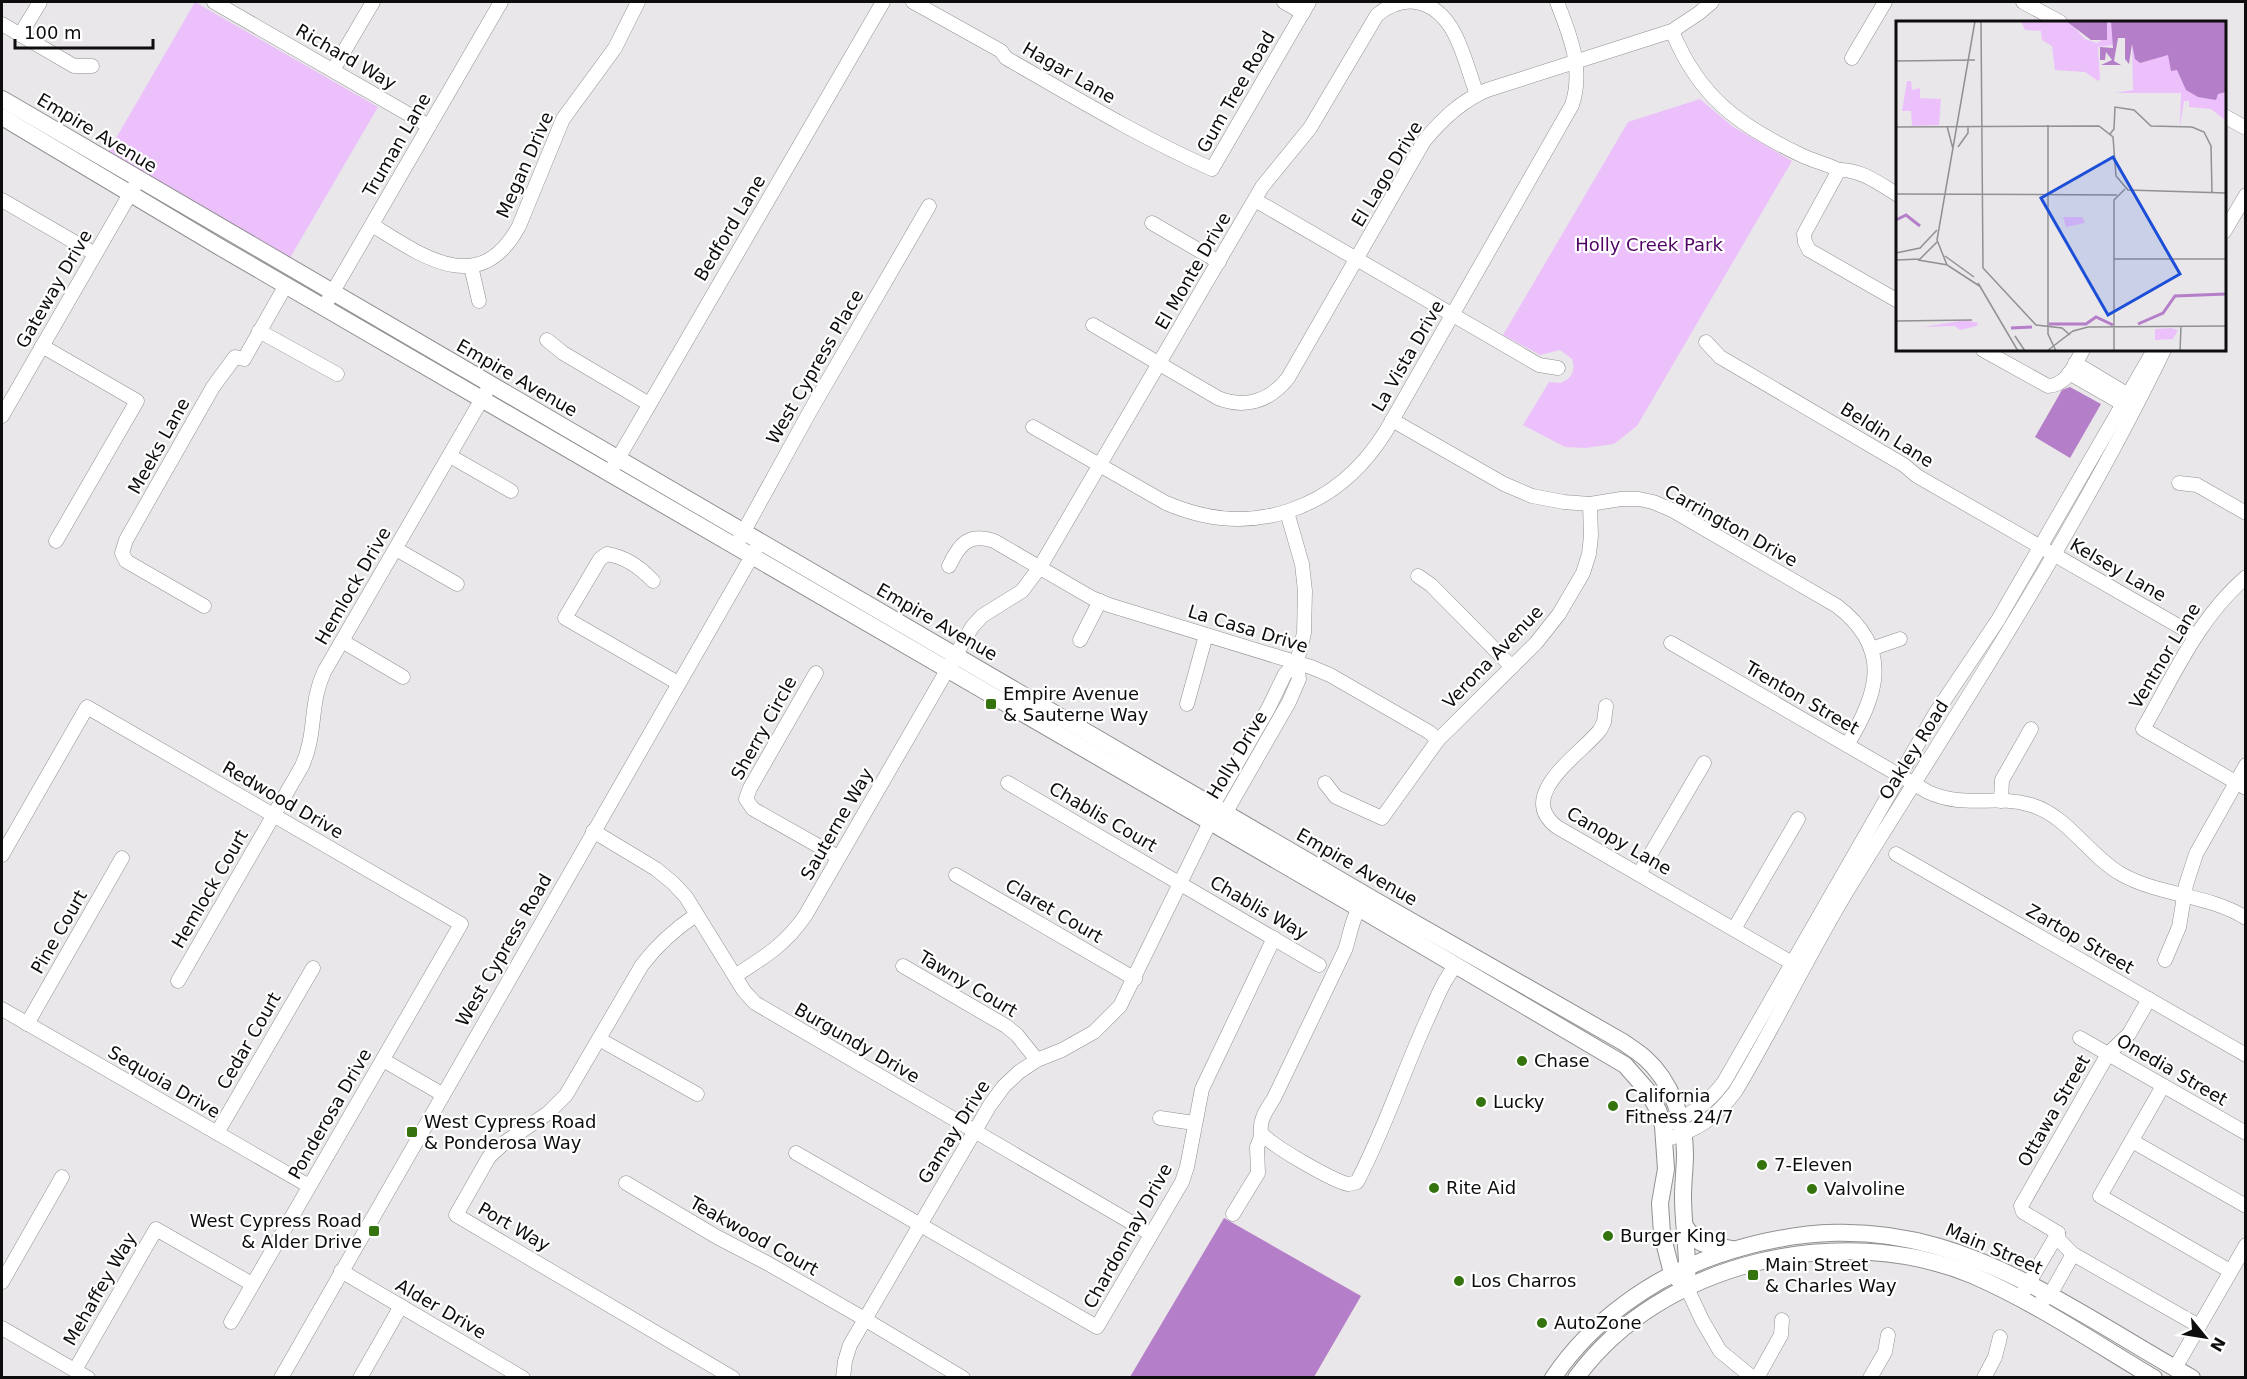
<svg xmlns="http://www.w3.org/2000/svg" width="2247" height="1379" font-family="'DejaVu Sans',sans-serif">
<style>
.green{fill:#ecc1fb}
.water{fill:#b57ec8}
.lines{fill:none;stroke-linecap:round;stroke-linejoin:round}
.minor-casing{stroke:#918f92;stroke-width:15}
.major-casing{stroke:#918f92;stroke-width:18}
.minor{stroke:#fff;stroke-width:14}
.major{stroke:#fff;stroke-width:16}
.poi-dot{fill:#34730d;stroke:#fff;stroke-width:2}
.labels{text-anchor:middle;stroke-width:4.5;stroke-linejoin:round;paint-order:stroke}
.street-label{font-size:18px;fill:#0e0d0e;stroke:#fff}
.park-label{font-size:18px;fill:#500364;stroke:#fff}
.poi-label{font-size:18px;fill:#0e0d0e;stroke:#fff;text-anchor:start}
.inset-river{fill:none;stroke:#b57ec8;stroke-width:3}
.inset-road{fill:none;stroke:#919092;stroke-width:1.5}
.view{fill:#1d4ed8;fill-opacity:0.15;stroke:#1d4ed8;stroke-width:3}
.inset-edge{fill:none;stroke:#0e0d0e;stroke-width:3}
</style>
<rect width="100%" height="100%" fill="#e9e7ea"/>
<!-- green -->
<g class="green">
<polygon points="195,2 378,107 290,258 108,152"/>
<path d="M1700,99L1732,126L1792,161L1637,426L1614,444L1585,448L1565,447L1523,425L1549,382L1560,383C1572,379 1576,370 1572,359L1560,350L1540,355L1503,335L1628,122Z"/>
</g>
<!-- water -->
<g class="water">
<polygon points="2070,387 2101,404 2070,458 2035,437 2062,390"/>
<polygon points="1224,1218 1361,1296 1314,1377 1130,1377"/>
</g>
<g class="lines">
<!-- minor casing -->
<g class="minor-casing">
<g id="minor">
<polyline points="214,2 429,126"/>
<path d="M913,2L1001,51L1006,58C1074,97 1140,137 1212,169L1309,2"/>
<polyline points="1284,2 1303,13"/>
<polyline points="2023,2 2060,22"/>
<polyline points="2,24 74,66 92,66"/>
<path d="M1672,31C1699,97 1738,125 1801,155C1813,161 1827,164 1839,170"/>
<polyline points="20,35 40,2"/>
<polyline points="1852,58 1885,2"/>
<polyline points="333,70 373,2"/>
<polyline points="2224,116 2246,128"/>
<path d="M1898,195C1880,184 1860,169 1839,170L1804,234L1805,242L1809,250L1898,301"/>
<polyline points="2,200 95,254"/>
<polyline points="1255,200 1539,365 1558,368"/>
<polyline points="1152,223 1219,262"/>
<path d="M372,225C422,256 480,299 519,226L563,119L615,48L638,2"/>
<polyline points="2224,232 2246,195"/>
<polyline points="471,266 479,301"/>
<polyline points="324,307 501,2"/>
<path d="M1093,325L1218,398C1245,409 1270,401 1288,378L1424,141C1442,119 1461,101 1487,90L1672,31L1699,13L1712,2"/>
<polyline points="259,331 337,374"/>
<polyline points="547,340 563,353 649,404"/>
<polyline points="1706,342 1720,357 1904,465 1917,476 2196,636"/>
<polyline points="42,346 137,401 56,541"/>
<path d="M1983,350L2048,386C2068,385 2074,365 2083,350"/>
<polyline points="2075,363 2135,399"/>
<polyline points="2069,373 2130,408"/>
<polyline points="2,416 134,187"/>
<path d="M1392,420L1504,484L1532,496L1564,502L1590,504L1621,499H1639L1653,502L1672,510L1837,606C1893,649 1878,694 1847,745"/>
<path d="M1033,427L1166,503C1252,540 1337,510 1386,431L1572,105C1584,69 1570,35 1557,2"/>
<polyline points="450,456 511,491"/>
<polyline points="609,474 883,2"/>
<polyline points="2179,483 2197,485 2246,513"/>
<polyline points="739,540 809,413 929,206"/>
<polyline points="396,549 457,584"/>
<path d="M949,566C959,545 968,532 994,541L1092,598L1109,605L1311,667L1330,675L1429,732L1438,740"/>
<polyline points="1418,576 1431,585 1512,667"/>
<path d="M2246,577C2199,617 2173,677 2143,729L2246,788"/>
<path d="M653,581C640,567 626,557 607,554L600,559L565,618L678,683"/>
<polyline points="204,606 126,561 122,553 126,540 213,387 235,357 244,359 286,285"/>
<polyline points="1080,640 1100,601"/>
<polyline points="342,641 403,677"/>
<path d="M1671,643L1928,792C1965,809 1995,794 2031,805C2068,816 2088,855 2121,874C2160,896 2207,894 2246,918"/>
<polyline points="1871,649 1900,639"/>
<polyline points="816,673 750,788 746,799 753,809 838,857"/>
<polyline points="1187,704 1206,635"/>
<path d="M1606,706L1604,722L1600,730C1580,755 1515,795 1557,827L1792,963"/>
<polyline points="1008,783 1319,965"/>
<polyline points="1325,783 1336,797 1382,818 1438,740 1536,643 1559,614 1583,573 1589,554 1591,536 1590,504"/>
<polyline points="2001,801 2002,780 2031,729"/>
<polyline points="1216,818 1226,812 1289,702 1299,679 1297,662 1304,633 1305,591 1302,564 1287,512"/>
<polyline points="593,831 656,869 673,883 686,897 744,991 755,1003 1151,1234"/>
<polyline points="1896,854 2246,1055"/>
<polyline points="2,855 87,707 461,924 231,1322"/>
<polyline points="1639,874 1704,763"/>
<polyline points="956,875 1135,979"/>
<path d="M1359,908C1351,922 1350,936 1345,950L1274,1098C1268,1108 1259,1119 1261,1132C1264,1142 1335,1182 1348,1184C1351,1184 1354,1183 1357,1182C1384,1131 1402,1075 1426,1022C1435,1003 1442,982 1456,965"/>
<path d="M696,915C675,929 658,944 642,965L566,1095L548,1113L504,1143L489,1157L456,1215L733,1378"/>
<polyline points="1734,929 1798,819"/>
<polyline points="2165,960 2179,927 2186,885 2196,854 2246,765"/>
<polyline points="903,966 1006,1026 1017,1035 1037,1060"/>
<path d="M735,976C764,957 784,946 805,916L972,627L982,616L1022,591L1040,567L1262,187L1310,128L1377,15C1388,6 1401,0 1416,2C1457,9 1464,62 1477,94"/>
<path d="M178,981L302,766C317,733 309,705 324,672L486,392"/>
<polyline points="2,1009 309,1186"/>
<polyline points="27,1024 122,858"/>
<polyline points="2080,1038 2246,1133"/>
<polyline points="599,1039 697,1094"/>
<polyline points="383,1060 442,1094"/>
<polyline points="2163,1086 2100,1196 2230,1271"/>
<polyline points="1160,1118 1194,1123"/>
<path d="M1663,1126C1690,1115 1706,1106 1724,1082L1935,714L1998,620L2154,350"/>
<polyline points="217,1133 313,968"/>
<path d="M1664,1140C1698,1130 1714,1119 1735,1092C1776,1024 1809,953 1850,886C1959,710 2074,536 2164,350"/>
<polyline points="2132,1141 2246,1206"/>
<polyline points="796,1153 1097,1327 1182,1182 1187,1167 1202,1089 1274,938"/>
<polyline points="626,1183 717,1237 767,1263 856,1314 963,1378"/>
<polyline points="1233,1214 1258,1173 1257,1147 1262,1134"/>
<polyline points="2058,1233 2023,1212 2021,1206 2108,1054 2129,1034 2149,999"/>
<polyline points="2058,1233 2059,1240 2073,1254 2199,1326"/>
<polyline points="341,1271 523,1378"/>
<polyline points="2,1282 62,1177"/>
<polyline points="1687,1288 1702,1320 1720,1351 1753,1378"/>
<polyline points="2024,1291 2058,1233"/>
<polyline points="2041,1302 2050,1295 2073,1254"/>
<polyline points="2,1328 88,1378"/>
<polyline points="2175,1368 2246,1245"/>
<polyline points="75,1370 156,1229 252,1284"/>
<polyline points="281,1378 756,549"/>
<polyline points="360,1378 401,1306"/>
<polyline points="843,1378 845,1361 850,1345 990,1105 1004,1086 1019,1072 1037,1060 1062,1050 1094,1032 1120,1006 1210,822 1213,805 1268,709 1285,674 1297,662"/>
<polyline points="1757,1378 1781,1335 1782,1320"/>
<polyline points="1870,1378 1885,1352 1888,1335"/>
<polyline points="1984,1378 1995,1357 2000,1337"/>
</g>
</g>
<!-- major casing -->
<g class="major-casing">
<g id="major">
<path d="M2,99L1376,901L1623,1042C1630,1047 1638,1052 1645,1058C1671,1081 1685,1120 1685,1154C1685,1168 1683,1182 1683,1196C1683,1227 1689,1257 1687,1288"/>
<polyline points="2,117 218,246 1367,913 1625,1065 1647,1090 1658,1110 1663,1126 1666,1169 1660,1203 1662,1234 1672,1273 1687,1288"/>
<path d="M1685,1226C1700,1249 1707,1244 1732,1249"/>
<path d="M1553,1378C1591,1321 1653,1277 1718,1255C1915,1188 2029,1285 2192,1378"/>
<path d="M1576,1378C1661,1261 1841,1221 1972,1275C2035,1302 2095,1343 2154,1378"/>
</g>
</g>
<!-- minor -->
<use href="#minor" class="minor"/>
<!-- major -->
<use href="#major" class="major"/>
</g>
<!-- markers -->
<g class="poi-dot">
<rect x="985" y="698" width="12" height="12" rx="3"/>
<circle cx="1522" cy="1061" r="6"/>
<circle cx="1481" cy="1102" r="6"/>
<circle cx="1613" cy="1106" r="6"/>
<rect x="406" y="1126" width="12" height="12" rx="3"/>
<circle cx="1762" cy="1165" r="6"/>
<circle cx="1434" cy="1188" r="6"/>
<circle cx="1812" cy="1189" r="6"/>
<rect x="368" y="1225" width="12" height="12" rx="3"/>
<circle cx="1608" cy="1236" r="6"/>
<rect x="1747" y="1269" width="12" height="12" rx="3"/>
<circle cx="1459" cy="1281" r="6"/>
<circle cx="1542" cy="1323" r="6"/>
</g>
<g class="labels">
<!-- street labels -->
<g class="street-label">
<text transform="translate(346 57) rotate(30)" y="6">Richard Way</text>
<text transform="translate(1069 73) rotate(30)" y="6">Hagar Lane</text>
<text transform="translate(1236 92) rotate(-60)" y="6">Gum Tree Road</text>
<text transform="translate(97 133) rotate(31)" y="6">Empire Avenue</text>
<text transform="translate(397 145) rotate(-60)" y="6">Truman Lane</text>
<text transform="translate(525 165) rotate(-66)" y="6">Megan Drive</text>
<text transform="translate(1387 174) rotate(-59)" y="6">El Lago Drive</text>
<text transform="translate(730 228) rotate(-59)" y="6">Bedford Lane</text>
<text transform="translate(1193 271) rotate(-60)" y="6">El Monte Drive</text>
<text transform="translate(54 289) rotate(-60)" y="6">Gateway Drive</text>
<text transform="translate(1408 356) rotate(-60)" y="6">La Vista Drive</text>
<text transform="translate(815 367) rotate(-60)" y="6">West Cypress Place</text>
<text transform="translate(517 378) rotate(30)" y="6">Empire Avenue</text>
<text transform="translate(1887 435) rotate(32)" y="6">Beldin Lane</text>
<text transform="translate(159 446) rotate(-61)" y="6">Meeks Lane</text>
<text transform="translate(1731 526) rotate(29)" y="6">Carrington Drive</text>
<text transform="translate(2118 570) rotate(30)" y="6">Kelsey Lane</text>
<text transform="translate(353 586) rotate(-60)" y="6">Hemlock Drive</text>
<text transform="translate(937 622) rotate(30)" y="6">Empire Avenue</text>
<text transform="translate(1248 629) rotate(17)" y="6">La Casa Drive</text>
<text transform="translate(2165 656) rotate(-59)" y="6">Ventnor Lane</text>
<text transform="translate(1493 657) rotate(-46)" y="6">Verona Avenue</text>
<text transform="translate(1802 698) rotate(30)" y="6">Trenton Street</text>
<text transform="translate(764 728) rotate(-61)" y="6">Sherry Circle</text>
<text transform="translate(1914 750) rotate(-58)" y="6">Oakley Road</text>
<text transform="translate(1237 755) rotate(-59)" y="6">Holly Drive</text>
<text transform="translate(283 800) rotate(30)" y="6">Redwood Drive</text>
<text transform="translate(1103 817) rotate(30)" y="6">Chablis Court</text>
<text transform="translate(837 824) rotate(-60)" y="6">Sauterne Way</text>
<text transform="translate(1619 841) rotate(30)" y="6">Canopy Lane</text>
<text transform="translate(1357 867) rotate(30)" y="6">Empire Avenue</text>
<text transform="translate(210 889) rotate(-60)" y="6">Hemlock Court</text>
<text transform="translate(1259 908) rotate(30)" y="6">Chablis Way</text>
<text transform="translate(1054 911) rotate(30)" y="6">Claret Court</text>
<text transform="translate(59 932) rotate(-60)" y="6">Pine Court</text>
<text transform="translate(2080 939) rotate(30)" y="6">Zartop Street</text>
<text transform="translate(504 950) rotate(-60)" y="6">West Cypress Road</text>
<text transform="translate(968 984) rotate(31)" y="6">Tawny Court</text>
<text transform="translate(249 1041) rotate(-60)" y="6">Cedar Court</text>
<text transform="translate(857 1043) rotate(30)" y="6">Burgundy Drive</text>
<text transform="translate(2172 1070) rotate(30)" y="6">Onedia Street</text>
<text transform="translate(164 1082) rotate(30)" y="6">Sequoia Drive</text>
<text transform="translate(2054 1111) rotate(-60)" y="6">Ottawa Street</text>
<text transform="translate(330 1114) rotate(-60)" y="6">Ponderosa Drive</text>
<text transform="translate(954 1132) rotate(-58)" y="6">Gamay Drive</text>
<text transform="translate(514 1227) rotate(30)" y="6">Port Way</text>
<text transform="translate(754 1236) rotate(29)" y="6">Teakwood Court</text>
<text transform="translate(1128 1236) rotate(-61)" y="6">Chardonnay Drive</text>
<text transform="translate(1994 1249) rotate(23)" y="6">Main Street</text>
<text transform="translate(100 1289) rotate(-60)" y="6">Mehaffey Way</text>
<text transform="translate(441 1309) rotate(30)" y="6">Alder Drive</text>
</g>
<!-- park labels -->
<g class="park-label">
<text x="1649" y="251">Holly Creek Park</text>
</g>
<!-- poi labels -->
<g class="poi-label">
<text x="1003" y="700">Empire Avenue<tspan x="1003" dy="21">&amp; Sauterne Way</tspan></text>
<text x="1534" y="1067">Chase</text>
<text x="1625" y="1102">California<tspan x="1625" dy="21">Fitness 24/7</tspan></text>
<text x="1493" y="1108">Lucky</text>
<text x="424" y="1128">West Cypress Road<tspan x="424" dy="21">&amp; Ponderosa Way</tspan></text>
<text x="1774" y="1171">7-Eleven</text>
<text x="1446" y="1194">Rite Aid</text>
<text x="1824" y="1195">Valvoline</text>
<text x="362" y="1227" text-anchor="end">West Cypress Road<tspan x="362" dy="21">&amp; Alder Drive</tspan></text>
<text x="1620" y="1242">Burger King</text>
<text x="1765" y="1271">Main Street<tspan x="1765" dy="21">&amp; Charles Way</tspan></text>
<text x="1471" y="1287">Los Charros</text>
<text x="1554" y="1329">AutoZone</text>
</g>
</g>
<!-- overview -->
<g transform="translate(1896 21)">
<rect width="330" height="330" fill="#e9e7ea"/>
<path d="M125,0L173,1L189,18L201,22L207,18L208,0H216L217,24L202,26L204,58L202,60L189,51L159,49L156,25L146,19L145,10L129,9ZM330,0V100L315,88L293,86V80H288L284,106L285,72H219L237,69L236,21ZM11,60H15L16,69L24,67V77L45,78L43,104L16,105L15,90H6ZM167,196H186L189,202L170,206ZM70,299L82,302L81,305L64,309L59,305L27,306ZM275,307L282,309L277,318L259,319V308Z" fill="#ecc1fb"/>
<path d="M170,0H211V19H195ZM215,0H330V71L322,73L320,79L302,76L290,69L281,49L275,50L272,34L244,42L239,38L236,23L233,43L229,38V17H222L218,40L225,44H205L216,39L210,31L209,39H204V26L217,27Z" fill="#b57ec8"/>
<path class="inset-river" d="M0,199L10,194L24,205M153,303H190L200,296L217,304M242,303L267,292L279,275L330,273M115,307L136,306"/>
<path class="inset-road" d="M79,0L41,219L51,244L85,266M85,0L87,247L140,304L166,307L174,314M0,40L79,39M152,104V313L160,330M51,105L57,128M0,106L203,105L217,116L220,155L232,169L330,172M214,113L218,108L219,86L238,89L255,105L296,106L308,111L315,125L316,172M62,126L72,112V105M0,173L221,174M0,232L24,227L41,209M49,235L78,256M218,238H330M0,239L24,238L41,221M22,239L52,244M82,262L122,330M0,300L76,299M119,315L129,330M151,330L177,310L192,306L330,305M218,330V179L229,168M284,330L285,305"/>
<path class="view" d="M217,136L284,253L212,294L145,177Z"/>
<rect width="330" height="330" class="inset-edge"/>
</g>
<!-- border -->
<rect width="2247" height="1379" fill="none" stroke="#0e0d0e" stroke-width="6"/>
<!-- north arrow -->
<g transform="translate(2205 1337) rotate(120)" stroke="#ffffff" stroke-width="4.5" paint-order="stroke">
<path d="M0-4.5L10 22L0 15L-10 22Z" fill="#0e0d0e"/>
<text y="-9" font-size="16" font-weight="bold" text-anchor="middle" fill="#0e0d0e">N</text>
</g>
<!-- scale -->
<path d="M15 39v9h138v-9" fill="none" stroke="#0e0d0e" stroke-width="3"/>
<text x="24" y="39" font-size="18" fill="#0e0d0e" stroke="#ffffff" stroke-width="4.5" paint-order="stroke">100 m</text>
</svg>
